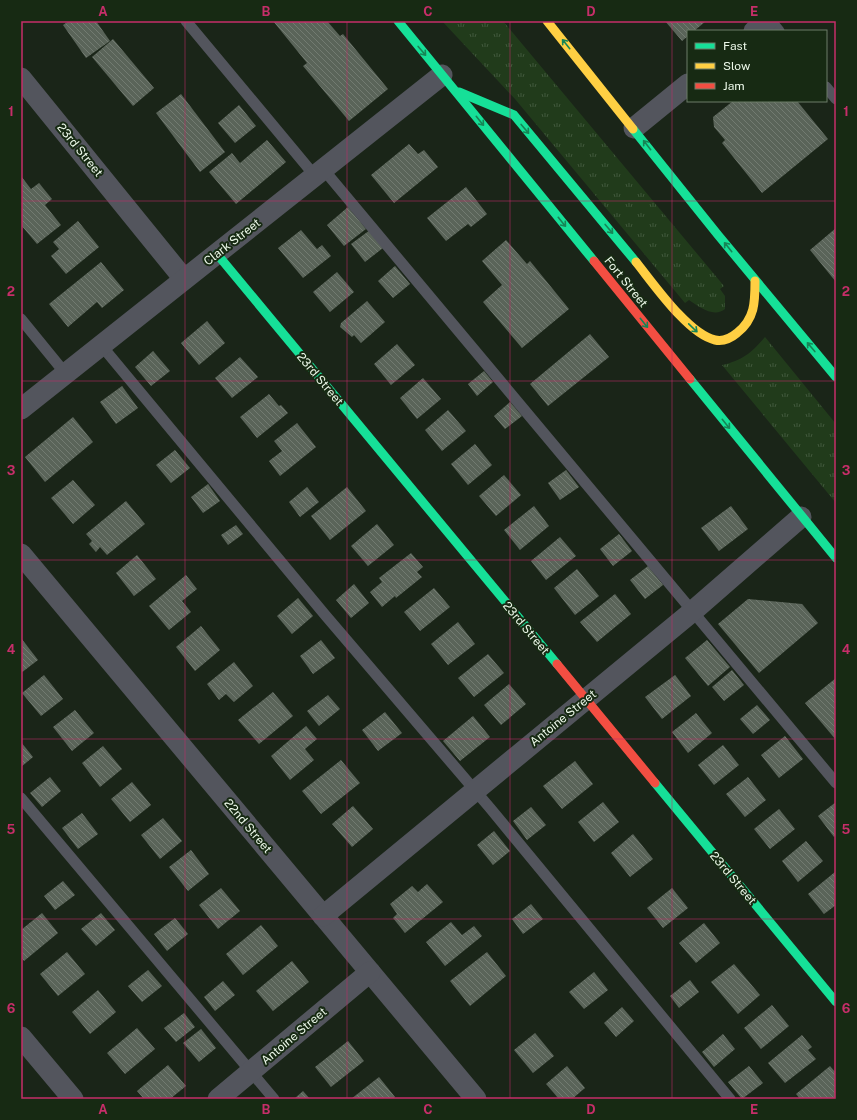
<svg xmlns="http://www.w3.org/2000/svg" width="857" height="1120" font-family="'Public Sans',sans-serif">
<style>
.grass{fill:url(#grass-tufts)}
.building{fill:url(#building-back-hatch)}
.lines{fill:none;stroke-linecap:round;stroke-linejoin:round}
.lane{stroke:#53555d;stroke-width:11}
.street{stroke:#53555d;stroke-width:21}
.fast{stroke:#16e098;stroke-width:9}
.slow{stroke:#ffcf43;stroke-width:9}
.jam{stroke:#f24e42;stroke-width:9}
.oneway{stroke:#168556}
.grid{fill:none;stroke:#c62e69;stroke-width:1;stroke-opacity:0.55}
.labels{text-anchor:middle;stroke-width:4;stroke-linejoin:round;paint-order:stroke}
.street-label{font-size:12px;fill:#ecf8e9;stroke:#172a13}
.neatline{fill:none;stroke:#c62e69;stroke-width:1.5}
.grid-label{font-size:13px;text-anchor:middle;font-weight:bold;fill:#c62e69}
</style>
<defs>
<pattern id="grass-tufts" width="24" height="20" patternUnits="userSpaceOnUse"><rect width="24" height="20" fill="#213b1b"/><path d="M3 7l-1-3M5 7V3M7 7l1-3M15 17l-1-3M17 17v-4M19 17l1-3" fill="none" stroke="#41583c"/></pattern>
<pattern id="building-back-hatch" width="6" height="6" patternUnits="userSpaceOnUse"><rect width="6" height="6" fill="#5a6459"/><path d="M-1 5l2 2M0 0l6 6M5-1l2 2" fill="none" stroke="#727b71"/></pattern>
</defs>
<rect width="100%" height="100%" fill="#1a2518"/>
<!-- grass -->
<g class="grass">
<path d="M442,21H503L724,286L720,289L725,296V309C714,318 699,307 689,300L685,303L515,99Z"/>
<path d="M765,337L836,424V503L722,365C743,360 751,353 765,337Z"/>
</g>
<!-- building -->
<g class="building">
<polygon points="69,21 96,21 110,41 86,58 63,25"/>
<polygon points="273,21 327,21 340,36 343,34 388,89 349,121 303,66 307,63"/>
<polygon points="665,21 706,21 694,31 688,31 688,36 682,41"/>
<polygon points="113,39 154,88 133,106 92,57"/>
<polygon points="181,94 225,152 200,172 156,113"/>
<polygon points="733,101 797,101 828,139 762,193 722,143 725,140 714,127 713,117"/>
<polygon points="239,105 256,126 235,143 218,123"/>
<polygon points="267,140 286,162 236,204 209,172 232,153 240,163"/>
<polygon points="409,144 418,154 424,150 438,167 394,203 371,175"/>
<polygon points="21,176 31,189 39,183 52,199 45,205 61,225 37,244 21,225"/>
<polygon points="466,187 487,214 471,227 468,224 446,241 427,218"/>
<polygon points="348,207 366,229 344,246 327,225"/>
<polygon points="78,221 99,247 66,274 51,256 59,249 53,242"/>
<polygon points="836,228 836,282 810,250"/>
<polygon points="301,230 317,249 322,245 331,256 303,278 278,248"/>
<polygon points="370,230 383,248 365,262 351,244"/>
<polygon points="506,240 527,264 530,261 569,309 522,348 483,302 502,285 482,261"/>
<polygon points="101,262 124,290 102,308 97,302 68,327 49,304"/>
<polygon points="395,266 410,284 393,298 378,281"/>
<polygon points="337,272 354,292 330,312 313,292"/>
<polygon points="367,301 385,322 361,343 354,335 352,337 340,327 341,323"/>
<polygon points="207,321 225,343 199,365 181,343"/>
<polygon points="590,334 609,357 548,406 530,384"/>
<polygon points="397,344 415,365 391,385 374,364"/>
<polygon points="153,351 170,371 151,386 135,367"/>
<polygon points="240,357 258,377 232,398 215,378"/>
<polygon points="484,371 493,382 477,396 468,384"/>
<polygon points="423,378 441,399 417,419 400,398"/>
<polygon points="122,386 138,408 116,424 100,402"/>
<polygon points="269,394 279,406 281,405 288,413 257,438 240,417"/>
<polygon points="510,402 522,416 505,429 494,416"/>
<polygon points="448,410 466,431 442,451 425,430"/>
<polygon points="73,417 93,442 45,482 25,457"/>
<polygon points="297,423 316,447 280,476 269,461 282,451 274,441"/>
<polygon points="475,444 492,465 468,485 451,464"/>
<polygon points="175,450 190,468 171,483 156,465"/>
<polygon points="566,470 579,487 560,500 548,483"/>
<polygon points="504,475 521,495 496,516 479,496"/>
<polygon points="73,480 95,505 73,524 51,498"/>
<polygon points="208,484 220,501 203,513 191,497"/>
<polygon points="307,487 319,502 300,517 289,502"/>
<polygon points="347,487 366,511 330,540 311,516"/>
<polygon points="126,501 145,524 107,555 100,547 96,552 89,544 92,541 86,534"/>
<polygon points="534,506 549,526 520,550 504,530"/>
<polygon points="731,506 748,529 719,551 701,528"/>
<polygon points="377,524 394,545 368,566 351,546"/>
<polygon points="236,525 243,534 228,545 221,535"/>
<polygon points="619,534 632,551 613,566 600,549"/>
<polygon points="560,537 576,556 546,580 531,561"/>
<polygon points="411,553 423,567 417,572 422,577 396,598 395,596 382,607 370,592 382,582 379,578"/>
<polygon points="137,555 156,579 134,596 116,573"/>
<polygon points="648,566 663,585 645,599 630,580"/>
<polygon points="577,569 599,596 575,615 554,588"/>
<polygon points="186,575 197,589 182,601 191,612 169,630 149,606"/>
<polygon points="354,584 369,603 351,618 336,600"/>
<polygon points="434,588 450,607 420,631 404,612"/>
<polygon points="615,594 631,614 597,642 580,622"/>
<polygon points="298,598 313,616 292,634 277,616"/>
<polygon points="748,599 802,604 818,623 759,673 718,624"/>
<polygon points="458,622 475,644 448,665 431,644"/>
<polygon points="201,626 220,650 195,671 176,647"/>
<polygon points="21,638 38,660 21,673"/>
<polygon points="321,640 335,658 313,674 300,656"/>
<polygon points="707,640 730,667 708,686 685,658"/>
<polygon points="488,654 504,673 474,697 458,678"/>
<polygon points="234,662 253,686 234,702 226,694 219,700 207,684"/>
<polygon points="732,670 744,685 724,701 712,687"/>
<polygon points="44,675 63,699 41,716 22,693"/>
<polygon points="675,675 691,696 662,719 645,697"/>
<polygon points="836,678 836,740 805,703"/>
<polygon points="509,684 526,704 501,725 484,705"/>
<polygon points="273,692 293,716 259,744 238,720"/>
<polygon points="328,695 340,709 319,726 307,711"/>
<polygon points="757,705 770,720 753,734 740,719"/>
<polygon points="75,710 94,733 72,751 53,727"/>
<polygon points="385,712 402,733 378,751 362,730"/>
<polygon points="696,713 712,733 688,753 672,732"/>
<polygon points="473,716 490,737 460,761 443,741"/>
<polygon points="306,726 317,739 305,749 314,760 290,780 271,756"/>
<polygon points="785,736 803,759 779,778 761,755"/>
<polygon points="21,742 33,757 21,767"/>
<polygon points="723,745 739,765 714,785 698,765"/>
<polygon points="103,746 122,769 100,787 82,763"/>
<polygon points="341,760 360,783 321,814 302,791"/>
<polygon points="575,761 593,784 562,809 543,786"/>
<polygon points="50,777 61,791 42,807 30,793"/>
<polygon points="748,777 766,800 745,817 726,794"/>
<polygon points="132,782 151,805 130,822 111,799"/>
<polygon points="603,802 619,822 594,842 578,822"/>
<polygon points="836,802 836,835 834,837 818,816"/>
<polygon points="353,806 373,829 352,847 332,824"/>
<polygon points="531,807 546,825 527,840 513,821"/>
<polygon points="779,809 795,829 770,849 754,829"/>
<polygon points="82,813 98,834 78,849 62,828"/>
<polygon points="163,818 182,841 160,859 141,835"/>
<polygon points="494,831 510,851 493,865 477,845"/>
<polygon points="633,834 653,859 630,877 611,853"/>
<polygon points="806,841 823,861 798,882 782,861"/>
<polygon points="191,850 209,874 188,891 169,867"/>
<polygon points="835,872 836,905 824,914 808,894"/>
<polygon points="63,881 75,895 55,910 44,896"/>
<polygon points="427,884 443,902 405,933 393,918 397,914 390,904 412,886 418,892"/>
<polygon points="221,888 240,911 218,929 199,905"/>
<polygon points="672,888 688,908 663,928 647,908"/>
<polygon points="531,904 543,919 523,934 512,919"/>
<polygon points="42,913 58,933 24,961 21,957 21,930"/>
<polygon points="101,913 115,930 96,946 81,929"/>
<polygon points="175,918 188,934 167,951 154,934"/>
<polygon points="451,922 462,935 474,926 482,936 445,966 426,942"/>
<polygon points="704,923 720,943 696,963 679,943"/>
<polygon points="261,925 278,946 243,975 226,954"/>
<polygon points="67,952 85,974 58,996 40,974"/>
<polygon points="487,952 506,976 470,1006 450,981"/>
<polygon points="292,961 309,982 273,1011 256,991"/>
<polygon points="734,964 760,995 738,1014 711,982"/>
<polygon points="148,970 162,986 142,1002 128,986"/>
<polygon points="594,972 608,990 584,1009 569,992"/>
<polygon points="690,980 699,992 679,1008 670,996"/>
<polygon points="223,981 235,995 215,1011 204,997"/>
<polygon points="98,990 116,1012 90,1034 72,1012"/>
<polygon points="772,1005 789,1026 761,1049 744,1028"/>
<polygon points="622,1007 634,1021 616,1037 604,1023"/>
<polygon points="184,1013 195,1027 176,1042 164,1028"/>
<polygon points="137,1028 155,1049 125,1074 107,1053"/>
<polygon points="201,1029 216,1048 199,1062 183,1043"/>
<polygon points="535,1033 554,1056 533,1073 514,1050"/>
<polygon points="723,1034 735,1049 714,1067 702,1052"/>
<polygon points="802,1035 812,1047 808,1050 816,1059 785,1083 768,1063"/>
<polygon points="348,1041 364,1061 331,1087 315,1067"/>
<polygon points="168,1065 186,1086 170,1099 144,1099 137,1091"/>
<polygon points="567,1066 585,1088 572,1099 559,1099 546,1084"/>
<polygon points="749,1066 763,1083 742,1099 728,1082"/>
<polygon points="830,1066 836,1073 836,1096 832,1099 800,1099 796,1094"/>
<polygon points="379,1077 395,1097 393,1099 351,1099"/>
<polygon points="303,1091 310,1099 294,1099"/>
</g>
<g class="lines">
<!-- lane -->
<g class="lane">
<polyline points="186,21 315,176"/>
<polyline points="771,21 779,31"/>
<polyline points="826,87 836,99"/>
<polyline points="324,170 836,783"/>
<polyline points="21,319 65,373"/>
<polyline points="101,345 326,616 490,808 730,1099"/>
<polyline points="21,798 274,1099"/>
</g>
<!-- street -->
<g class="street">
<polyline points="754,31 767,21"/>
<polyline points="21,78 184,279"/>
<polyline points="634,128 688,84"/>
<polyline points="21,409 442,75"/>
<polyline points="21,554 476,1099"/>
<polyline points="323,916 693,611 801,517"/>
<polyline points="21,1037 73,1099"/>
<polyline points="218,1099 370,972"/>
</g>
<!-- fast -->
<g class="fast">
<polyline points="398,21 594,261"/>
<polyline points="459,92 514,115 636,262"/>
<polyline points="633,129 718,235 836,377"/>
<polyline points="217,254 557,664"/>
<polyline points="690,379 836,558"/>
<polyline points="655,783 836,1002"/>
</g>
<!-- slow -->
<g class="slow">
<polyline points="547,21 633,129"/>
<path d="M636,262C653,283 688,334 715,340C724,342 731,338 737,333C755,319 755,302 755,281"/>
</g>
<!-- jam -->
<g class="jam">
<polyline points="594,261 690,379"/>
<polyline points="557,664 655,783"/>
</g>
</g>
<!-- one-way arrows -->
<defs><path id="oneway-shaft" d="M-6 0H5M1.5-3L5.5 0L1.5 3" fill="none" stroke-width="1.6" stroke-linecap="round" stroke-linejoin="round"/></defs>
<g class="oneway">
<use href="#oneway-shaft" transform="translate(566 44) rotate(-129)"/>
<use href="#oneway-shaft" transform="translate(422 51) rotate(50)"/>
<use href="#oneway-shaft" transform="translate(480 121) rotate(51)"/>
<use href="#oneway-shaft" transform="translate(525 129) rotate(50)"/>
<use href="#oneway-shaft" transform="translate(647 145) rotate(-128)"/>
<use href="#oneway-shaft" transform="translate(562 222) rotate(51)"/>
<use href="#oneway-shaft" transform="translate(609 229) rotate(50)"/>
<use href="#oneway-shaft" transform="translate(728 247) rotate(-129)"/>
<use href="#oneway-shaft" transform="translate(644 323) rotate(51)"/>
<use href="#oneway-shaft" transform="translate(693 328) rotate(44)"/>
<use href="#oneway-shaft" transform="translate(811 347) rotate(-130)"/>
<use href="#oneway-shaft" transform="translate(726 424) rotate(51)"/>
</g>
<!-- grid -->
<path class="grid" d="M185,21V1099M347,21V1099M510,21V1099M672,21V1099M21,201H836M21,381H836M21,560H836M21,739H836M21,919H836"/>
<g class="labels">
<!-- street labels -->
<g class="street-label">
<text transform="translate(80 150) rotate(51)" y="4">23rd Street</text>
<text transform="translate(232 242) rotate(-38)" y="4">Clark Street</text>
<text transform="translate(626 282) rotate(51)" y="4">Fort Street</text>
<text transform="translate(320 379) rotate(50)" y="4">23rd Street</text>
<text transform="translate(526 628) rotate(50)" y="4">23rd Street</text>
<text transform="translate(563 718) rotate(-39)" y="4">Antoine Street</text>
<text transform="translate(248 826) rotate(50)" y="4">22nd Street</text>
<text transform="translate(733 878) rotate(50)" y="4">23rd Street</text>
<text transform="translate(294 1036) rotate(-40)" y="4">Antoine Street</text>
</g>
</g>
<!-- border -->
<rect width="857" height="1120" fill="none" stroke="#172a13" stroke-width="44"/>
<!-- legend -->
<rect x="687" y="30" width="140" height="72" fill="#172a13" stroke="#6c7c69"/>
<rect x="695" y="43" width="20" height="6" fill="#16e098" stroke="#6c7c69"/>
<text x="723" y="50" font-size="12" fill="#ecf8e9">Fast</text>
<rect x="695" y="63" width="20" height="6" fill="#ffcf43" stroke="#6c7c69"/>
<text x="723" y="70" font-size="12" fill="#ecf8e9">Slow</text>
<rect x="695" y="83" width="20" height="6" fill="#f24e42" stroke="#6c7c69"/>
<text x="723" y="90" font-size="12" fill="#ecf8e9">Jam</text>
<rect x="22" y="22" width="813" height="1076" class="neatline"/>
<g class="grid-label">
<text x="103" y="16">A</text>
<text x="266" y="16">B</text>
<text x="428" y="16">C</text>
<text x="591" y="16">D</text>
<text x="754" y="16">E</text>
<text x="11" y="116">1</text>
<text x="846" y="116">1</text>
<text x="11" y="296">2</text>
<text x="846" y="296">2</text>
<text x="11" y="475">3</text>
<text x="846" y="475">3</text>
<text x="11" y="654">4</text>
<text x="846" y="654">4</text>
<text x="11" y="834">5</text>
<text x="846" y="834">5</text>
<text x="11" y="1013">6</text>
<text x="846" y="1013">6</text>
<text x="103" y="1114">A</text>
<text x="266" y="1114">B</text>
<text x="428" y="1114">C</text>
<text x="591" y="1114">D</text>
<text x="754" y="1114">E</text>
</g>
</svg>
